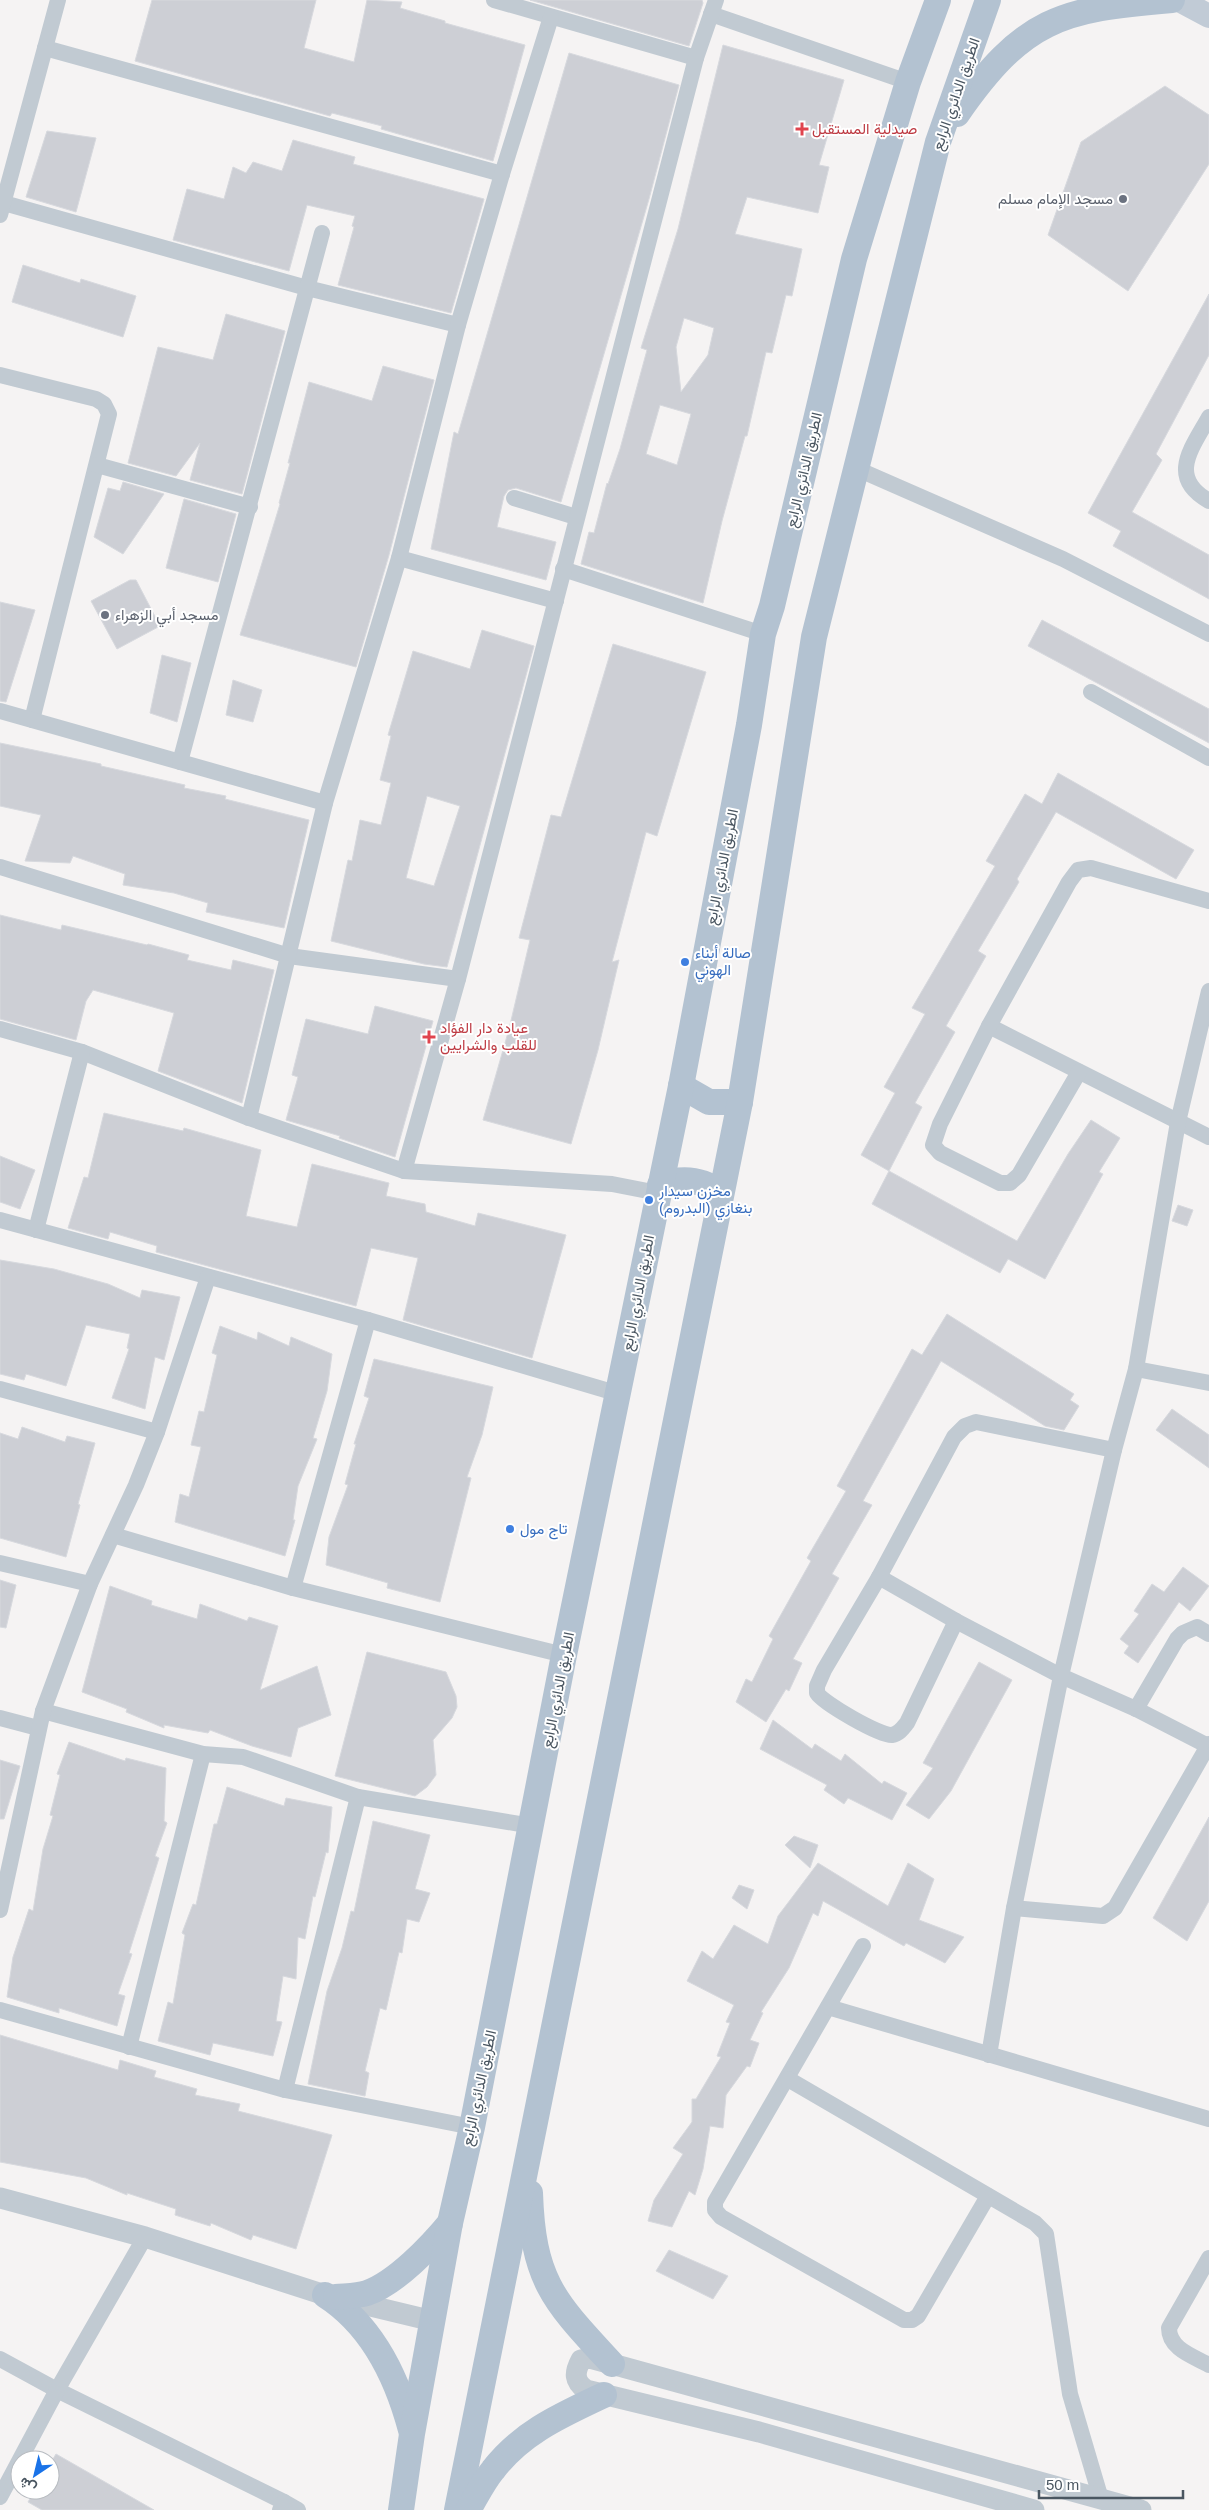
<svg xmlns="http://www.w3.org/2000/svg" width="1209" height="2510" font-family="Arial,Vazirmatn,sans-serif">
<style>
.building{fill:#cdcfd5;stroke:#d7d9de;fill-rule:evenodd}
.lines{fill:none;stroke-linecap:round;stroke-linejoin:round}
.minor{stroke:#c1cad2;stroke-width:16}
.tertiary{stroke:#c1cad2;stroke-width:21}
.secondary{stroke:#c1cbd6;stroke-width:24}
.primary{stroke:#b3c2d1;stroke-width:26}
.health-dot{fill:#e0444e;stroke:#fff;stroke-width:2}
.worship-dot{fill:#6b7280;stroke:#fff;stroke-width:2}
.shop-dot{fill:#3f7fe0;stroke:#fff;stroke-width:2}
.labels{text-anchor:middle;stroke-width:4;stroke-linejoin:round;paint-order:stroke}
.street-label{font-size:15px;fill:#4a5661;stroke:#fff}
.health-label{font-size:15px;fill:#be3a42;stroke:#fff;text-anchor:start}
.worship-label{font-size:15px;fill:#5b616d;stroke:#fff;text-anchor:end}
.shop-label{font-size:15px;fill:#366cbe;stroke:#fff;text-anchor:start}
</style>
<rect width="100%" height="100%" fill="#f5f3f3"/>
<!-- building -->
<g class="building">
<polygon points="152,0 316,0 304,48 354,62 367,0 402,2 400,8 445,21 445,23 525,45 493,161 381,129 382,126 332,113 330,116 135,61"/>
<polygon points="530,0 702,0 703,3 689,46"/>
<path d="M723,45L844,80L819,165L829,167L818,213L747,197L735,234L802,249L792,296L786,295L772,353L766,352L747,436H745L722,521L703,603L581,564L589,532L594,533L607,483L608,484L620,449L647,350L641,348L678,229ZM684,318L714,328L708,355L681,392L676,347ZM660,405L691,414L677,465L646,454Z"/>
<polygon points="569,53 679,85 649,199 561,502 516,488 508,490 504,496 497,527 556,542 546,580 431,549 454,432 458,434"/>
<polygon points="1165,86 1209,115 1209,164 1128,291 1048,235 1081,142"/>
<polygon points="47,131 96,138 76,212 26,197"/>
<polygon points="293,140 355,157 353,164 484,199 451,313 338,285 354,227 352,226 355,216 307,205 289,271 173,240 187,189 224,199 233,167 246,173 253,162 282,171"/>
<polygon points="23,265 80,283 81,279 136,296 123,337 12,302"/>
<polygon points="1209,294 1209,355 1156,454 1162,460 1132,512 1209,555 1209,599 1113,546 1121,531 1088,513"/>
<polygon points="226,314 285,331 242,494 190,480 200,443 176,476 128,463 158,347 213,360"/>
<polygon points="383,366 434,380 389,555 356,667 240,635 280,504 279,503 290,463 288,463 309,382 372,401"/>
<polygon points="123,482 164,494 123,554 94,537 108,488 120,491"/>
<polygon points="184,499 236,514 218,582 166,568"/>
<polygon points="130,580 136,580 160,626 117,649 91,601"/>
<polygon points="0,602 35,610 6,702 0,701"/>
<polygon points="1042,620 1209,709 1209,743 1028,646"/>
<path d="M482,630L534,646L447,967L424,964L331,941L348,860L352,861L360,820L381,825L391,783L380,780L391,736L388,735L413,651L470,669ZM427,796L460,806L434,886L406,878Z"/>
<polygon points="613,644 706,672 657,836 646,832 612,962 619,960 598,1050 571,1144 483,1120 509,1029 530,940 519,938 551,815 561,817"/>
<polygon points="162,655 191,663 177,722 150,713"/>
<polygon points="233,680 262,690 253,722 226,715"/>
<polygon points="0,743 101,764 101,766 185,785 184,788 226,796 225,799 309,820 284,928 206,912 208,903 174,893 123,885 125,874 73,856 70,863 25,861 41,815 0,806"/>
<polygon points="1058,773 1194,850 1176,879 1056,812 1017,879 1019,882 978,951 986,956 946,1026 955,1032 915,1103 922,1107 889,1171 861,1155 895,1093 884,1087 925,1014 912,1008 995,866 986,861 1025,794 1042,804"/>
<polygon points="0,915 61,930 62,925 147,945 148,944 189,955 187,960 231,970 233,960 274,970 242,1103 158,1071 174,1013 93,990 86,1001 76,1040 0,1019"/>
<polygon points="375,1006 433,1021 395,1157 339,1138 340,1136 286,1120 298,1077 292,1075 306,1019 368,1034"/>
<polygon points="104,1113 183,1131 184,1128 261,1150 246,1216 297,1227 312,1164 389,1183 386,1196 425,1204 426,1212 475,1226 478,1213 566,1235 532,1358 403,1320 418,1258 371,1248 356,1306 156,1252 157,1246 110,1232 108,1239 68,1228 84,1177 88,1178"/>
<polygon points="1091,1120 1120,1138 1099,1172 1103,1174 1045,1279 1008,1259 1000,1273 872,1204 889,1171 1017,1241 1068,1154"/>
<polygon points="0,1156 35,1170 20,1209 0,1202"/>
<polygon points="1178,1205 1193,1210 1187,1226 1172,1221"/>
<polygon points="0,1260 54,1269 108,1284 140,1298 142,1290 180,1297 164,1360 155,1357 145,1409 112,1398 129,1349 127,1348 130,1334 86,1325 66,1386 26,1374 24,1380 0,1374"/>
<polygon points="947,1314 1074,1394 1070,1400 1079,1406 1064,1430 1045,1426 941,1361 863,1501 872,1505 832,1574 839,1578 793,1659 802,1663 789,1691 786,1689 766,1722 736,1702 746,1679 752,1682 773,1639 769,1636 811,1561 807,1558 846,1491 837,1486 912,1349 922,1355"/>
<polygon points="220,1326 257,1340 258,1332 289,1346 291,1337 332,1354 327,1391 313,1438 317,1439 298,1486 293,1520 295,1520 285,1556 175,1522 180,1494 189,1497 201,1447 191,1445 199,1411 204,1412 217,1355 212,1353"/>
<polygon points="374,1359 493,1387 482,1435 467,1477 471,1478 440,1602 387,1588 388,1583 326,1565 329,1537 348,1485 345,1484 356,1444 354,1444 369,1398 364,1396"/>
<polygon points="1172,1409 1209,1435 1209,1468 1156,1430"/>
<polygon points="22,1427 65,1442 67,1436 95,1443 78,1504 80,1505 66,1557 0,1538 0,1433 18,1439"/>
<polygon points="1183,1567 1209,1586 1190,1611 1179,1602 1138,1663 1124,1653 1129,1646 1120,1639 1139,1614 1134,1611 1152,1584 1164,1592"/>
<polygon points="0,1580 16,1585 6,1628 0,1627"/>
<polygon points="110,1586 152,1601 151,1605 197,1619 200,1604 247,1621 249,1617 278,1626 260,1690 317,1666 331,1715 298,1728 291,1757 252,1746 210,1730 208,1733 164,1725 164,1728 126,1712 127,1709 82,1692"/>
<polygon points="367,1652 446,1672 456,1696 457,1707 452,1718 433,1740 436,1775 427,1787 415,1796 335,1776"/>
<polygon points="979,1662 1012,1680 951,1791 929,1819 906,1805 933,1768 923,1763"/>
<polygon points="773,1720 812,1749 815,1744 841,1761 845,1754 882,1784 884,1781 907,1793 892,1820 848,1798 844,1804 824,1790 827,1785 760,1749"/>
<polygon points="69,1742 125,1761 126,1758 166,1768 164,1821 167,1823 155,1856 159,1858 129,1953 132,1954 118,1994 125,1996 117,2026 59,2008 59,2013 7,1997 13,1957 29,1909 33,1911 43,1849 53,1816 50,1815 60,1775 57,1774"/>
<polygon points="0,1760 20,1766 4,1819 0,1819"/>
<polygon points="227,1787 284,1806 286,1798 332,1807 328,1853 326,1852 315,1897 313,1896 305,1939 298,1937 296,1979 283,1976 276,2021 282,2022 273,2056 213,2043 210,2055 158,2041 168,2002 173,2004 185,1935 182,1933 193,1904 196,1905 214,1824 217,1824"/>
<polygon points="1209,1817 1209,1901 1187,1941 1153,1918"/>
<polygon points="373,1821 430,1835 415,1889 430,1893 419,1922 407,1919 402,1953 399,1952 386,2010 380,2008 365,2071 369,2073 365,2096 308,2084 327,1991 342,1948 351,1911 354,1912"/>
<polygon points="794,1836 818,1845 810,1868 785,1845"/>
<polygon points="818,1863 888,1906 908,1863 934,1879 919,1920 964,1937 945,1963 906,1943 904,1946 823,1901 818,1916 813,1913 789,1968 761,2012 763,2013 750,2040 759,2043 750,2067 747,2066 726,2095 723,2128 710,2126 703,2169 695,2195 689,2191 672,2227 648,2221 654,2200 683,2154 673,2148 692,2122 692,2099 696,2099 721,2057 717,2056 730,2023 726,2022 734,2005 687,1981 702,1951 713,1959 734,1925 768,1944 778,1916"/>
<polygon points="739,1885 754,1890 747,1909 732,1898"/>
<polygon points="0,2035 118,2070 120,2060 156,2071 154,2077 197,2089 195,2095 240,2104 238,2111 332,2135 296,2249 253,2235 251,2240 211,2223 210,2226 175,2215 176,2209 127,2193 127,2195 86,2178 0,2162"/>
<polygon points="669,2250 728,2276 713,2299 656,2271"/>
<polygon points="56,2454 154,2510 42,2510 28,2502 35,2490 50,2490 50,2464"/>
</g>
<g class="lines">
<!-- minor -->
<g class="minor">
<polyline points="494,0 696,58"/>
<polyline points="711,14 908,82"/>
<polyline points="45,48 502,174"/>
<polyline points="0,202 307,288 458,325"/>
<polyline points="0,215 58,0"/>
<polyline points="0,375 96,399 104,404 109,414 32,720"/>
<path d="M1209,417C1192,448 1167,477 1209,501"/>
<polyline points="97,465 250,507"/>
<polyline points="855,468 1063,559 1209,634"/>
<polyline points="514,498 576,517"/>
<polyline points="399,558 556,601"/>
<polyline points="563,569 763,634"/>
<polyline points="1091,692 1209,758"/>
<polyline points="0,711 325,803"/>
<polyline points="180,762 322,233"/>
<polyline points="0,867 289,956 458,979"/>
<polyline points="989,1026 1209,1137"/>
<polyline points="0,1029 82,1052 249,1118 404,1171 612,1184 658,1193"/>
<polyline points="1079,1072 1019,1175 1010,1183 1000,1183 940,1153 933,1145 940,1124 989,1026 1069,882 1078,870 1091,868 1209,901"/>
<polyline points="249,1118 325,803 399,558 458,325 502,174 551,17"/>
<polyline points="404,1171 458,979 696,58 716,0"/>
<polyline points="0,1220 368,1320 619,1394"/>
<polyline points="36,1230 82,1052"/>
<polyline points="1136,1369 1209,1383"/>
<polyline points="0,1389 157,1432"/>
<polyline points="113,1535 293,1588 564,1655"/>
<polyline points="0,1563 90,1584"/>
<polyline points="879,1577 956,1621 1061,1676 1136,1709 1208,1746"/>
<polyline points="293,1588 368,1320"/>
<path d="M956,1621L907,1723C903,1728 899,1734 892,1735C880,1736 823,1703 817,1693V1686L824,1670L879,1577L954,1437L965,1426L976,1422L1114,1450"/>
<polyline points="1136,1709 1177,1639 1183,1633 1197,1627 1209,1634"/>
<polyline points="43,1711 203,1754 243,1757 358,1797 532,1826"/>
<polyline points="0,1718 38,1728"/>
<polyline points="1014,1908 1103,1916 1115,1908 1209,1744"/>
<polyline points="0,1910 43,1711 90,1584 136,1485 157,1432 208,1277"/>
<polyline points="863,1946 715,2202 715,2210 721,2217 904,2320 912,2320 918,2316 988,2196"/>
<polyline points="828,2007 1209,2119"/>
<polyline points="0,2010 285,2090 472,2127"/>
<polyline points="129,2047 203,1754"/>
<polyline points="989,2055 1014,1908 1061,1676 1114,1450 1136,1369 1178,1122 1209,991"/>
<polyline points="788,2079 1035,2223 1046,2234 1070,2394 1101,2499"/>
<polyline points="285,2090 358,1797"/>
<path d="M1209,2258L1169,2328C1169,2349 1193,2356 1209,2365"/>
<polyline points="0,2359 57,2390 284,2502 280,2510"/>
<polyline points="0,2497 57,2390 145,2237"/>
<polyline points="284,2502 298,2510"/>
</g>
<!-- tertiary -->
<g class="tertiary">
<polyline points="0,2198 145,2237 325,2295 433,2321"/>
<path d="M1034,2510L759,2432L586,2390C574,2381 574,2373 581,2360L590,2358L612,2364L1141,2510"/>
</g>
<!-- secondary -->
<polyline class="secondary" points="1179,0 1209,16"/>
<!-- primary -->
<g class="primary">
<path d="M957,114C1023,19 1060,9 1172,0"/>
<polyline points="681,1086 709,1102 740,1102"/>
<path d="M660,1185C682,1177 702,1179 721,1193"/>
<path d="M530,2193C533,2282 554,2301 612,2364"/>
<path d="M325,2295C372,2325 397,2377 411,2430"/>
<path d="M336,2297C346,2296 358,2296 367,2293C396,2283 431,2246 450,2223"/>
<polyline points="401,2510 412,2434 450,2223 472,2127 564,1655 681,1086 749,725 763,634 772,606 854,259 908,82 938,0"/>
<polyline points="457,2510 740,1102 814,637 938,142 988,0"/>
<path d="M468,2510C476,2497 483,2482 493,2470C522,2432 562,2415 604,2395"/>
</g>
</g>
<!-- markers -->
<g class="health-dot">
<path d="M799.5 121.5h5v5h5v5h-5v5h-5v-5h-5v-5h5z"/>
<path d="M426.5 1029.5h5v5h5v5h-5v5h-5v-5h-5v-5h5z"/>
</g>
<g class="worship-dot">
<circle cx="1123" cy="199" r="5"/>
<circle cx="105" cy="615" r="5"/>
</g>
<g class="shop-dot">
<circle cx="685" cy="962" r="5"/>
<circle cx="649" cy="1200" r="5"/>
<circle cx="510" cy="1529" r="5"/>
</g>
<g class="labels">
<!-- street labels -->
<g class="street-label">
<text transform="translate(956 94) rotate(-71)" y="5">الطريق الدائري الرابع</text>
<text transform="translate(804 470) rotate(-77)" y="5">الطريق الدائري الرابع</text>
<text transform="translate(722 867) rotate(-79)" y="5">الطريق الدائري الرابع</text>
<text transform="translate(638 1293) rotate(-79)" y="5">الطريق الدائري الرابع</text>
<text transform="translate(558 1690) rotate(-79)" y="5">الطريق الدائري الرابع</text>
<text transform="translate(479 2088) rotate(-78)" y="5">الطريق الدائري الرابع</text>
</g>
<!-- health labels -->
<g class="health-label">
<text x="812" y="134">صيدلية المستقبل</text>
<text x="440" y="1033">عيادة دار الفؤاد<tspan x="440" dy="17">للقلب والشرايين</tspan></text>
</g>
<!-- worship labels -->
<g class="worship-label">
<text x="1113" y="204">مسجد الإمام مسلم</text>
<text x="115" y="620" text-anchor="start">مسجد أبي الزهراء</text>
</g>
<!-- shop labels -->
<g class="shop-label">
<text x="695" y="958">صالة أبناء<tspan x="695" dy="17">الهوني</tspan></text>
<text x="659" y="1196">مخزن سيدار<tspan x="659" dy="17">بنغازي (البدروم)</tspan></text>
<text x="520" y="1534">تاج مول</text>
</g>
</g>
<!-- north arrow -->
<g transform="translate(35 2475) rotate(215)"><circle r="24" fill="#ffffff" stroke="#b7bbc0"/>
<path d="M0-4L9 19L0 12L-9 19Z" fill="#1a73e8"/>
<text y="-8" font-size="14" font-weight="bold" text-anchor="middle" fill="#4a5661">ش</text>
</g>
<!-- scale -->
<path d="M1039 2490v8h144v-8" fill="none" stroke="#4a5661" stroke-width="2.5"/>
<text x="1046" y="2490" font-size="15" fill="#4a5661" stroke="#ffffff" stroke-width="4" paint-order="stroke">50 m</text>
</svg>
